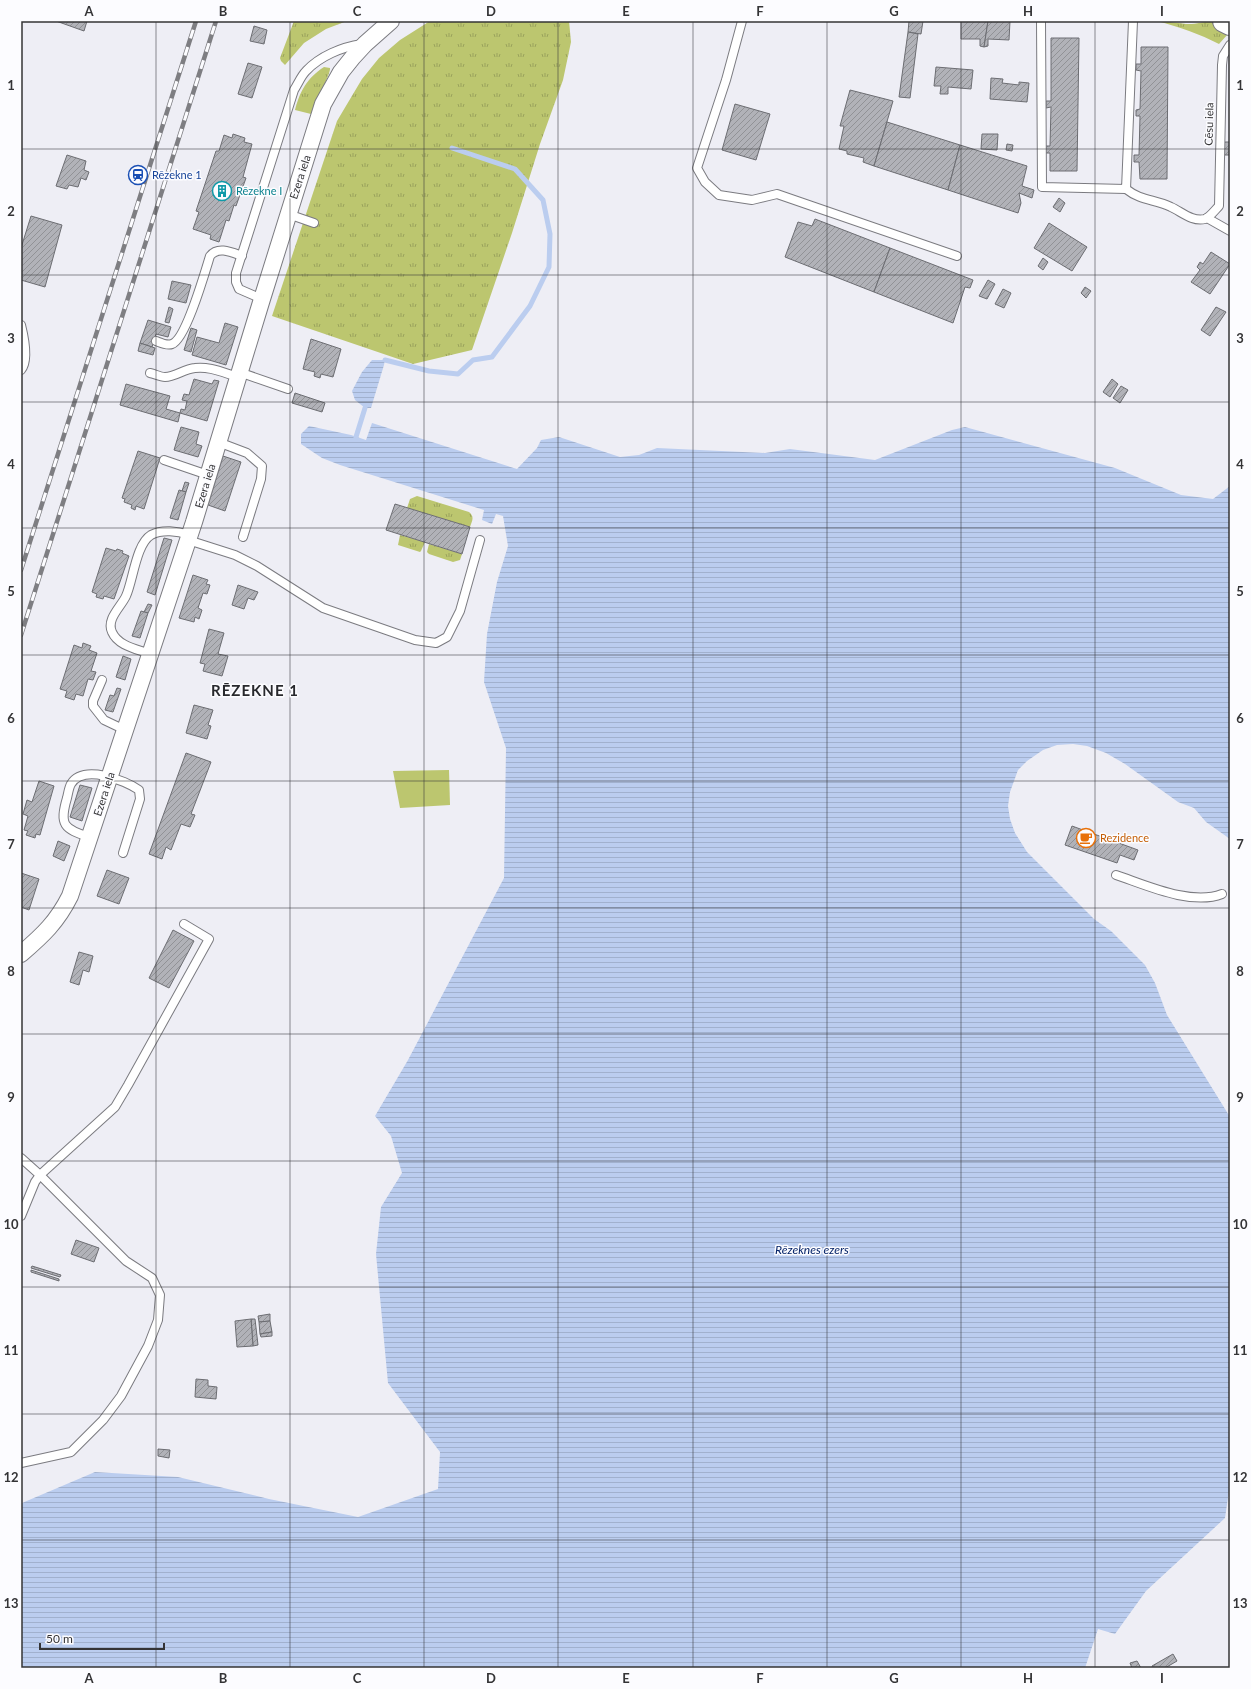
<svg xmlns="http://www.w3.org/2000/svg" width="1251" height="1689" font-family="Lato,sans-serif">
<style>
.grass{fill:url(#grass-tufts)}
.garden{fill:#bcc66f}
.water{fill:url(#water-rules)}
.lines{fill:none;stroke-linecap:round;stroke-linejoin:round}
.stream{stroke:#bbcdef;stroke-width:5}
.building{fill:url(#building-hatch);stroke:#6c6d72}
.lane-casing{stroke:#7b7b80;stroke-width:10}
.street-casing{stroke:#7b7b80;stroke-width:18}
.secondary-casing{stroke:#7b7b80;stroke-width:24}
.lane{stroke:#fff;stroke-width:8}
.street{stroke:#fff;stroke-width:16}
.secondary{stroke:#fff;stroke-width:22}
.rail-casing{stroke:#7e7e82;stroke-width:4.5}
.rail{stroke:#fcfcff;stroke-width:3;stroke-dasharray:9;stroke-linecap:butt}
.grid{fill:none;stroke:#343436;stroke-width:1;stroke-opacity:0.55}
.labels{text-anchor:middle;stroke-width:3;stroke-linejoin:round;paint-order:stroke}
.street-label{font-size:11px;fill:#343436;stroke:#fcfcff}
.transit-label{font-size:11px;fill:#164399;stroke:#fcfcff;text-anchor:start}
.culture-label{font-size:11px;fill:#0d838f;stroke:#fcfcff;text-anchor:start}
.food-label{font-size:11px;fill:#c56008;stroke:#fcfcff;text-anchor:start}
.water-label{font-size:12px;font-style:italic;fill:#022167;stroke:#fcfcff}
.district-label{font-size:15px;font-weight:bold;letter-spacing:1px;fill:#28292d;stroke:#fcfcff}
.neatline{fill:none;stroke:#343436;stroke-width:1.5}
.grid-label{font-size:13px;text-anchor:middle;font-weight:bold;fill:#343436}
</style>
<defs>
<pattern id="grass-tufts" width="24" height="20" patternUnits="userSpaceOnUse"><rect width="24" height="20" fill="#bcc66f"/><path d="M3 7l-1-3M5 7V3M7 7l1-3M15 17l-1-3M17 17v-4M19 17l1-3" fill="none" stroke="#9aa25c"/></pattern>
<pattern id="water-rules" width="6" height="5" patternUnits="userSpaceOnUse"><rect width="6" height="5" fill="#bbcdef"/><path d="M0 2.5h6" fill="none" stroke="#a1b1ce"/></pattern>
<pattern id="building-hatch" width="6" height="6" patternUnits="userSpaceOnUse"><rect width="6" height="6" fill="#b1b2b8"/><path d="M-1 1l2-2M0 6l6-6M5 7l2-2" fill="none" stroke="#919296"/></pattern>
</defs>
<rect width="100%" height="100%" fill="#eeeef5"/>
<!-- grass -->
<g class="grass">
<polygon points="294,21 347,21 326,29 304,43 285,65 281,61 280,58"/>
<polygon points="430,21 569,21 571,42 563,80 540,144 512,233 472,350 413,364 272,316 337,121 362,79 379,58 400,40"/>
<path d="M1157,21C1167,21 1176,23 1186,24C1206,25 1213,13 1228,34L1219,44C1200,34 1179,27 1157,21Z"/>
<path d="M324,67L330,68C331,74 314,104 311,114L295,110C300,91 307,78 324,67Z"/>
<path d="M417,496L469,512C475,517 472,521 470,527L407,508L410,499Z"/>
<polygon points="400,535 425,542 421,551 420,552 398,545"/>
<polygon points="429,544 462,554 460,560 453,562 429,554 427,552"/>
</g>
<!-- garden -->
<polygon class="garden" points="449,770 450,805 400,808 393,771"/>
<!-- water -->
<g class="water">
<polygon points="372,360 385,360 384,365 371,408 365,408 355,400 352,391 362,372"/>
<polygon points="372,423 517,469 537,448 541,440 559,437 620,457 639,455 657,448 765,453 790,449 875,460 952,430 965,427 1115,468 1181,495 1213,499 1230,486 1230,839 1206,822 1194,808 1178,802 1125,764 1106,753 1087,746 1073,744 1057,745 1043,750 1027,761 1018,770 1010,792 1008,806 1010,819 1015,833 1027,852 1094,919 1111,931 1145,965 1155,983 1167,1015 1230,1117 1230,1484 1225,1518 1146,1591 1115,1634 1098,1629 1085,1668 21,1668 22,1503 95,1472 178,1477 269,1499 358,1517 438,1489 440,1452 388,1383 376,1254 381,1207 402,1173 391,1136 375,1116 408,1060 504,878 506,748 484,682 487,634 497,582 508,546 503,516 496,514 492,524 482,520 484,510 340,465 322,458 301,444 301,434 309,426 351,435 366,440"/>
</g>
<g class="lines">
<!-- stream -->
<g class="stream">
<polyline points="385,360 429,371 458,374 473,360 492,357 530,306 549,267 550,234 543,200 515,169 452,148"/>
<polyline points="356,437 365,408"/>
</g>
</g>
<!-- building -->
<g class="building">
<polygon points="56,21 87,21 84,31"/>
<polygon points="909,21 923,21 921,34 908,32"/>
<polygon points="961,21 988,21 984,47 980,46 980,39 961,39"/>
<polygon points="988,21 1010,21 1009,40 988,39 988,46 984,47"/>
<polygon points="254,26 267,30 264,44 250,41"/>
<polygon points="908,32 918,34 910,98 899,97"/>
<polygon points="1051,38 1079,38 1077,171 1050,171 1050,153 1045,153 1045,146 1050,146 1051,107 1046,108 1046,101 1051,101"/>
<polygon points="1141,47 1168,47 1167,179 1140,179 1139,162 1134,162 1134,155 1139,155 1140,116 1136,116 1136,110 1140,109 1141,71 1136,70 1136,64 1141,64"/>
<polygon points="248,63 262,67 252,98 238,94"/>
<polygon points="936,67 973,70 971,89 948,87 948,94 940,94 941,86 934,86"/>
<polygon points="991,78 1003,79 1002,83 1019,85 1019,82 1029,83 1027,102 990,99"/>
<polygon points="850,90 893,101 874,166 863,162 864,158 847,154 847,151 839,149 844,126 840,126"/>
<polygon points="735,104 770,114 756,160 722,150"/>
<polygon points="887,122 960,145 948,190 874,166"/>
<polygon points="233,134 245,138 244,142 252,144 243,177 246,178 236,206 234,205 229,221 226,220 219,242 210,239 211,235 193,229 199,212 196,211 216,151 219,151 224,135 232,138"/>
<polygon points="982,134 998,134 997,150 981,149"/>
<rect x="1223" y="142" width="7" height="13"/>
<polygon points="1007,144 1013,145 1012,151 1006,150"/>
<polygon points="960,145 1027,166 1022,186 1034,190 1032,198 1019,193 1021,203 1018,213 948,190"/>
<polygon points="67,155 86,161 84,170 89,172 86,180 81,178 78,187 69,185 67,189 56,186"/>
<polygon points="1059,198 1065,203 1060,212 1053,207"/>
<polygon points="31,216 62,225 45,287 21,280 21,248"/>
<polygon points="815,219 890,248 874,292 785,257 798,222 812,226"/>
<polygon points="1049,223 1087,247 1072,271 1034,248"/>
<polygon points="890,248 973,280 970,288 965,287 953,323 874,292"/>
<polygon points="1211,252 1230,264 1210,294 1191,282 1200,270 1197,267 1200,262 1203,264"/>
<polygon points="1043,258 1048,262 1043,270 1038,266"/>
<polygon points="988,280 995,284 987,299 979,296"/>
<polygon points="172,281 191,285 186,303 168,299"/>
<polygon points="1085,287 1091,291 1086,298 1081,293"/>
<polygon points="1003,289 1011,293 1004,308 995,304"/>
<polygon points="169,307 173,309 169,323 165,322"/>
<polygon points="1216,307 1226,312 1210,336 1201,330"/>
<polygon points="148,320 171,327 168,337 156,334 152,347 140,343"/>
<polygon points="225,323 238,327 226,365 192,355 197,337 219,343"/>
<polygon points="191,328 197,330 191,352 184,350"/>
<polygon points="311,339 341,349 333,377 321,374 320,378 314,376 315,372 303,369"/>
<polygon points="140,343 155,348 153,355 138,351"/>
<polygon points="194,379 212,384 214,380 219,381 207,421 180,413 178,422 120,405 126,384 170,396 166,409 180,413 181,409 185,410 187,401 182,400 184,394 189,395"/>
<polygon points="1112,379 1118,384 1110,397 1103,392"/>
<polygon points="1121,386 1128,390 1120,403 1113,398"/>
<polygon points="295,393 325,403 322,412 292,403"/>
<polygon points="181,427 199,432 196,444 202,446 198,457 174,450"/>
<polygon points="138,451 160,458 144,509 136,506 135,510 131,508 132,505 124,502 125,499 122,498"/>
<polygon points="223,456 241,462 225,511 208,505"/>
<polygon points="185,482 189,483 186,492 182,491"/>
<polygon points="179,490 186,492 178,520 170,518"/>
<polygon points="395,504 470,527 462,554 386,530"/>
<polygon points="164,538 172,540 155,595 147,592"/>
<polygon points="106,548 116,551 117,549 123,551 122,553 129,556 114,599 104,596 103,599 96,597 97,594 92,592"/>
<polygon points="193,575 208,580 206,584 210,585 207,594 203,593 198,608 202,610 199,619 195,617 194,622 179,618"/>
<polygon points="238,585 258,592 254,600 248,598 244,609 232,605"/>
<polygon points="148,604 152,605 148,613 144,612"/>
<polygon points="141,611 148,613 140,638 132,636"/>
<polygon points="209,629 224,633 218,654 228,656 222,676 203,671 205,664 200,663"/>
<polygon points="83,643 91,646 89,650 97,653 91,671 96,672 93,680 88,679 83,696 76,694 74,700 65,697 67,691 60,689 74,645 82,648"/>
<polygon points="123,656 131,659 125,680 116,677"/>
<polygon points="117,688 121,689 113,712 105,710 110,695 114,696"/>
<polygon points="194,705 213,710 208,725 211,726 207,739 186,733"/>
<polygon points="186,753 211,762 191,814 195,815 190,827 181,824 171,850 166,847 162,859 149,854"/>
<polygon points="39,781 54,786 40,835 36,834 35,838 26,835 28,831 24,830 28,816 23,814 27,800 32,802"/>
<polygon points="80,785 92,788 82,821 70,817"/>
<polygon points="1072,826 1138,850 1134,860 1120,855 1117,863 1065,845"/>
<polygon points="58,841 70,846 64,861 53,856"/>
<polygon points="107,870 129,878 119,904 97,896"/>
<polygon points="21,873 39,879 29,910 21,907"/>
<polygon points="173,930 194,941 169,988 149,978"/>
<polygon points="79,952 93,956 89,972 83,970 79,985 70,982"/>
<polygon points="76,1240 99,1248 94,1262 71,1254"/>
<polygon points="32,1266 61,1275 60,1277 31,1268"/>
<polygon points="31,1270 59,1279 59,1281 31,1272"/>
<polygon points="270,1314 270,1321 259,1322 258,1316"/>
<polygon points="251,1319 255,1319 258,1345 253,1346"/>
<polygon points="251,1319 253,1346 237,1347 235,1321"/>
<polygon points="270,1321 272,1332 260,1334 259,1322"/>
<polygon points="272,1332 272,1336 261,1337 260,1334"/>
<polygon points="196,1379 208,1380 208,1386 217,1387 216,1399 195,1397"/>
<polygon points="158,1449 170,1450 169,1458 158,1456"/>
<polygon points="1173,1654 1177,1661 1165,1668 1153,1668 1152,1666"/>
<polygon points="1137,1661 1141,1668 1132,1668 1130,1663"/>
</g>
<g class="lines">
<!-- lane casing -->
<g class="lane-casing">
<g id="lane">
<polyline points="742,21 726,80 697,168 705,182 719,195 752,200 777,194 957,256"/>
<polyline points="1041,21 1042,187 1126,189 1133,21"/>
<path d="M1126,189C1141,201 1155,199 1171,207C1182,212 1192,222 1205,219C1210,217 1215,210 1219,206L1222,65L1223,56L1230,45"/>
<polyline points="288,214 314,223"/>
<polyline points="1207,218 1230,231"/>
<path d="M262,299L239,289L236,282V273L294,90C298,84 301,76 306,71C320,56 342,47 362,44"/>
<path d="M21,325C24,337 29,361 21,370"/>
<path d="M156,341C161,343 167,346 172,344C186,339 205,272 210,256C218,246 231,252 242,256"/>
<polyline points="239,372 288,389"/>
<path d="M150,373C155,374 160,377 165,377C175,377 184,369 195,368C209,366 224,373 238,377"/>
<polyline points="218,442 247,453 262,466 261,479 243,537"/>
<polyline points="164,460 208,475"/>
<polyline points="188,540 235,555 257,566 323,608 415,640 436,643 447,637 460,611 480,540"/>
<path d="M150,654C137,649 118,646 112,632C106,619 121,607 126,596C133,581 136,544 151,535C162,529 178,531 189,535"/>
<polyline points="102,680 93,701 93,706 104,720 125,730"/>
<path d="M89,837C64,829 59,825 67,798C68,794 69,787 71,784C83,764 125,780 139,790L140,799L123,853"/>
<path d="M1116,875C1146,885 1191,906 1222,894"/>
<polyline points="21,1158 40,1175 126,1261 152,1278 160,1295 158,1320 148,1346 121,1396 103,1420 71,1452 21,1463"/>
<polyline points="21,1216 35,1182 40,1175 115,1107 128,1085 209,939 184,924"/>
</g>
</g>
<!-- street casing -->
<g class="street-casing">
<path id="street" d="M21,954C43,935 57,922 70,896L194,522L262,299L323,104L341,72L353,57L365,44L391,21"/>
</g>
<!-- secondary casing -->
<g class="secondary-casing">
<polyline id="secondary" points="1224,21 1230,24"/>
</g>
<!-- lane -->
<use href="#lane" class="lane"/>
<!-- street -->
<use href="#street" class="street"/>
<!-- secondary -->
<use href="#secondary" class="secondary"/>
<!-- rail casing -->
<g class="rail-casing">
<g id="rail">
<polyline points="21,570 196,21"/>
<polyline points="21,635 216,21"/>
</g>
</g>
<!-- rail -->
<use href="#rail" class="rail"/>
</g>
<!-- grid -->
<path class="grid" d="M156,21V1668M290,21V1668M424,21V1668M558,21V1668M693,21V1668M827,21V1668M961,21V1668M1095,21V1668M21,149H1230M21,275H1230M21,402H1230M21,528H1230M21,655H1230M21,781H1230M21,908H1230M21,1034H1230M21,1161H1230M21,1287H1230M21,1414H1230M21,1540H1230"/>
<!-- icons -->
<defs>
<g id="station-ring" transform="scale(1)"><circle r="9.5" fill="#fcfcff" stroke="#1a4fb4" stroke-width="1.5"/><path d="M-3-6H3Q5-6 5-4V2Q5 4 3 4L4.5 6H3L1.5 4h-3L-3 6H-4.5L-3 4Q-5 4-5 2V-4Q-5-6-3-6ZM-3.5-4v3h7v-3ZM-3.5 1v1.5H-2V1ZM2 1v1.5H3.5V1Z" fill="#1a4fb4"/></g>
<g id="building-ring" transform="scale(1)"><circle r="9.5" fill="#fcfcff" stroke="#0f9aa8" stroke-width="1.5"/><path d="M-4-6H4V6H1V3H-1V6H-4ZM-2.5-4.3h1.7v1.8h-1.7ZM.8-4.3h1.7v1.8H.8ZM-2.5-1h1.7V.8h-1.7ZM.8-1h1.7V.8H.8Z" fill="#0f9aa8"/></g>
<g id="cafe-ring" transform="scale(1)"><circle r="9.5" fill="#fcfcff" stroke="#e8710a" stroke-width="1.5"/><path d="M-5.5-4.5H6V0H3Q3 3.5 0 3.5H-2.5Q-5.5 3.5-5.5 0ZM3-3.2v2h1.7v-2ZM-6 4.5H4V6H-6Z" fill="#e8710a"/></g>
</defs>
<g fill-rule="evenodd">
<use href="#station-ring" x="138" y="175"/>
<use href="#building-ring" x="222" y="191"/>
<use href="#cafe-ring" x="1086" y="838"/>
</g>
<g class="labels">
<!-- street labels -->
<g class="street-label">
<text transform="translate(1209 124) rotate(-89)" y="4">Cēsu iela</text>
<text transform="translate(300 177) rotate(-72)" y="4">Ezera iela</text>
<text transform="translate(205 486) rotate(-73)" y="4">Ezera iela</text>
<text transform="translate(104 794) rotate(-72)" y="4">Ezera iela</text>
</g>
<!-- transit labels -->
<g class="transit-label">
<text x="152" y="179">Rēzekne 1</text>
</g>
<!-- culture labels -->
<g class="culture-label">
<text x="236" y="195">Rēzekne I</text>
</g>
<!-- food labels -->
<g class="food-label">
<text x="1100" y="842">Rezidence</text>
</g>
<!-- water labels -->
<g class="water-label">
<text x="812" y="1254">Rēzeknes ezers</text>
</g>
<!-- district labels -->
<g class="district-label">
<text x="255" y="696">RĒZEKNE 1</text>
</g>
</g>
<!-- border -->
<rect width="1251" height="1689" fill="none" stroke="#fcfcff" stroke-width="44"/>
<!-- scale -->
<path d="M40 1643v6h124v-6" fill="none" stroke="#343436" stroke-width="2"/>
<text x="46" y="1643" font-size="12" fill="#343436" stroke="#fcfcff" stroke-width="3" paint-order="stroke">50 m</text>
<rect x="22" y="22" width="1207" height="1645" class="neatline"/>
<g class="grid-label">
<text x="89" y="16">A</text>
<text x="223" y="16">B</text>
<text x="357" y="16">C</text>
<text x="491" y="16">D</text>
<text x="626" y="16">E</text>
<text x="760" y="16">F</text>
<text x="894" y="16">G</text>
<text x="1028" y="16">H</text>
<text x="1162" y="16">I</text>
<text x="11" y="90">1</text>
<text x="1240" y="90">1</text>
<text x="11" y="216">2</text>
<text x="1240" y="216">2</text>
<text x="11" y="343">3</text>
<text x="1240" y="343">3</text>
<text x="11" y="469">4</text>
<text x="1240" y="469">4</text>
<text x="11" y="596">5</text>
<text x="1240" y="596">5</text>
<text x="11" y="723">6</text>
<text x="1240" y="723">6</text>
<text x="11" y="849">7</text>
<text x="1240" y="849">7</text>
<text x="11" y="976">8</text>
<text x="1240" y="976">8</text>
<text x="11" y="1102">9</text>
<text x="1240" y="1102">9</text>
<text x="11" y="1229">10</text>
<text x="1240" y="1229">10</text>
<text x="11" y="1355">11</text>
<text x="1240" y="1355">11</text>
<text x="11" y="1482">12</text>
<text x="1240" y="1482">12</text>
<text x="11" y="1608">13</text>
<text x="1240" y="1608">13</text>
<text x="89" y="1683">A</text>
<text x="223" y="1683">B</text>
<text x="357" y="1683">C</text>
<text x="491" y="1683">D</text>
<text x="626" y="1683">E</text>
<text x="760" y="1683">F</text>
<text x="894" y="1683">G</text>
<text x="1028" y="1683">H</text>
<text x="1162" y="1683">I</text>
</g>
</svg>
